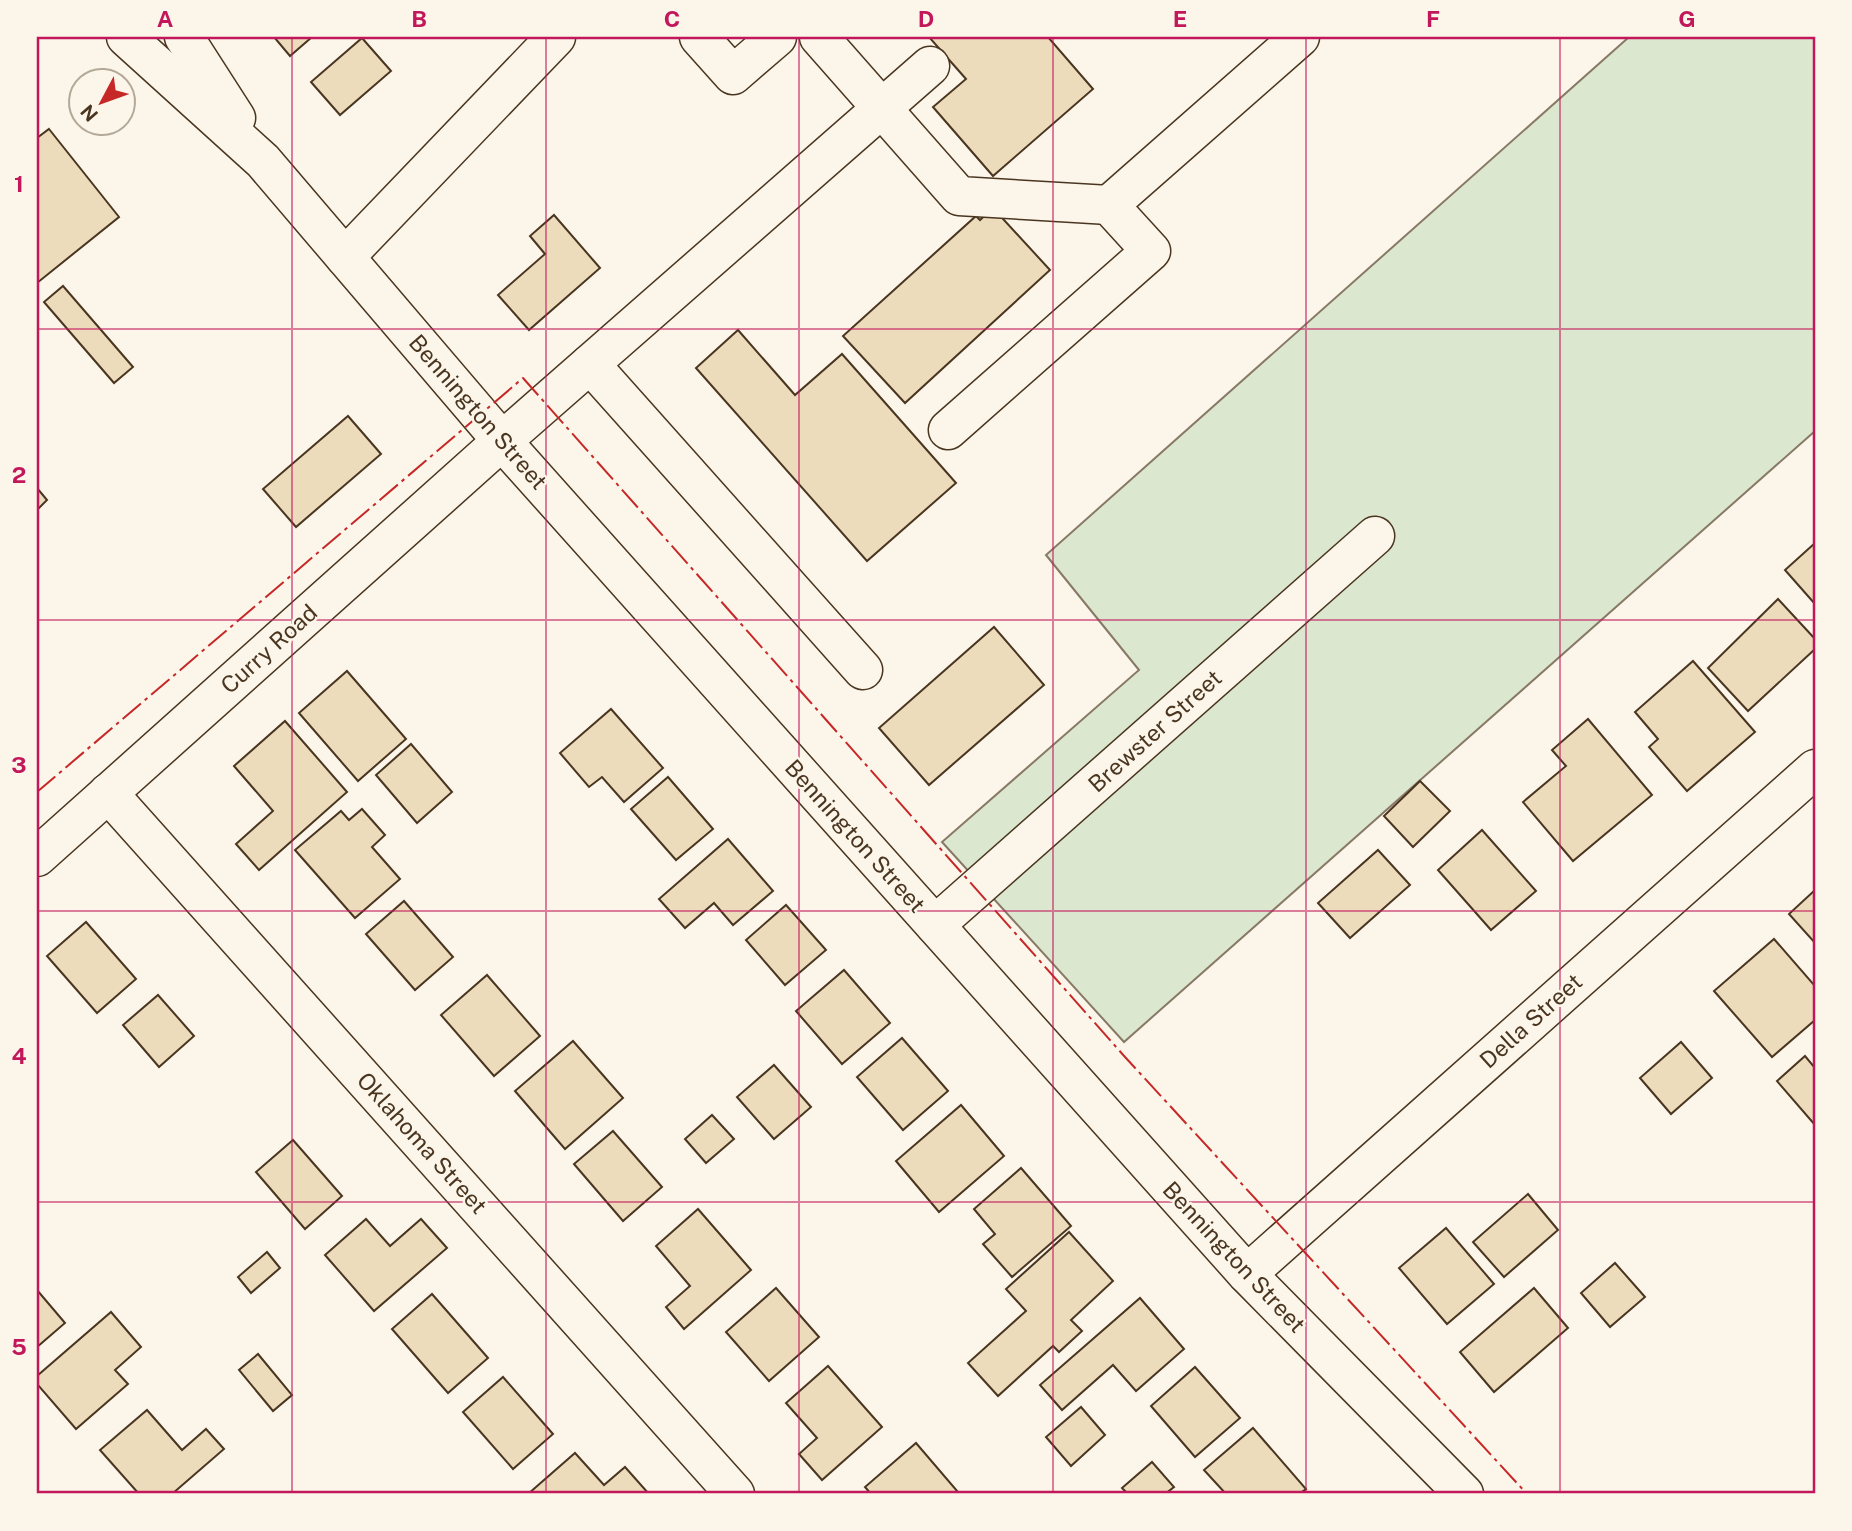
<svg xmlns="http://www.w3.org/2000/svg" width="1852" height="1531" font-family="'Public Sans',sans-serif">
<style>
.green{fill:#dce7d0;stroke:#887966;stroke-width:2}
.building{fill:#ecdcbc;stroke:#4a3520;stroke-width:2}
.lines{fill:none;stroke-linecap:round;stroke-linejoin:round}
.minor-casing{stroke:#4a3520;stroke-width:41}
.minor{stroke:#fbf6e9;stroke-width:38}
.power{stroke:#c62828;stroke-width:2;stroke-dasharray:24 5 3.5 5;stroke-linecap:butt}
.grid{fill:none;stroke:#c2185b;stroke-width:2;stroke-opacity:0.55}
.labels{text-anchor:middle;stroke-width:5;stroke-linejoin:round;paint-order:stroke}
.street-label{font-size:23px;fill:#4a3520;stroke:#fbf6e9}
.neatline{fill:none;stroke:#c2185b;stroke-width:2.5}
.grid-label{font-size:23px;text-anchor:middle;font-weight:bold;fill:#c2185b}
</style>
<rect width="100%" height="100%" fill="#fbf6e9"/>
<!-- green -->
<polygon class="green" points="1629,37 1815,37 1815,431 1124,1042 942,842 1139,670 1046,555"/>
<!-- building -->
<g class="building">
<polygon points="274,37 312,37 290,56"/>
<polygon points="929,37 1048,37 1093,89 993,176 933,107 966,79"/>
<polygon points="362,38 391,71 340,115 311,82"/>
<polygon points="49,129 119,217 37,283 37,138"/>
<polygon points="993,208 1050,270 905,403 843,336 976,216 980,220"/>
<polygon points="554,215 600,268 529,330 498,295 545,254 530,236"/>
<polygon points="63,286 133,367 114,383 44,302"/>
<polygon points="738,330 795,395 842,354 956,483 867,561 696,368"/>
<polygon points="348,416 381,454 296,527 263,489"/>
<polygon points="37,488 47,500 37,510"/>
<polygon points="1815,543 1815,604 1785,570"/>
<polygon points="1778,599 1815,639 1815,649 1748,711 1708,668"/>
<polygon points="994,627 1044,685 929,785 879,728"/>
<polygon points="1693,661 1755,732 1687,791 1649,747 1658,739 1635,712"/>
<polygon points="347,671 406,739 358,781 299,713"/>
<polygon points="611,709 663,768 624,802 602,777 589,787 560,753"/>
<polygon points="1588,719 1652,795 1573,861 1523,802 1566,766 1552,750"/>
<polygon points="285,721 347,792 259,870 236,844 273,811 234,766"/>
<polygon points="411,744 452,792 417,823 376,775"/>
<polygon points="668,777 713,829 676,860 631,809"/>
<polygon points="1420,781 1450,811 1413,847 1384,816"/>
<polygon points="362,809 385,835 372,847 400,879 355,918 295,850 341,811 349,820"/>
<polygon points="1482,830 1536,891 1491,930 1438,870"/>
<polygon points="728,839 773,891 733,925 714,903 685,928 659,899"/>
<polygon points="1378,850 1410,885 1350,938 1318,903"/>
<polygon points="1815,890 1815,943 1789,914"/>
<polygon points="404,901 453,957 415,990 366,934"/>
<polygon points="786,905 826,950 785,985 746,940"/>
<polygon points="86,922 136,979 97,1013 47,956"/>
<polygon points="1774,939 1815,986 1815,1020 1772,1057 1714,991"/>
<polygon points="844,970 890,1023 842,1064 796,1011"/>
<polygon points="487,975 540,1036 494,1076 441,1015"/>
<polygon points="158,995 194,1036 159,1067 123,1025"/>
<polygon points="902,1038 948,1091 903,1130 857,1077"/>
<polygon points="573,1041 623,1098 565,1149 515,1091"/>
<polygon points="1681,1042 1712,1078 1671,1114 1640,1078"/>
<polygon points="1805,1056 1815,1068 1815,1125 1777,1081"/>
<polygon points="774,1065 811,1107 774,1139 737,1097"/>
<polygon points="961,1105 1004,1156 939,1212 896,1161"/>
<polygon points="712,1115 734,1139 706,1163 685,1139"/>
<polygon points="613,1131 662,1187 623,1221 574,1164"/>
<polygon points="293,1140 342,1196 305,1229 256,1172"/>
<polygon points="1021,1168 1071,1226 1012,1277 983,1244 995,1234 974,1209"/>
<polygon points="1528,1194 1558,1230 1504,1277 1473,1242"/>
<polygon points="698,1209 751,1270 684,1329 666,1307 690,1286 656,1246"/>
<polygon points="366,1219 390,1246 421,1219 447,1248 374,1311 325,1255"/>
<polygon points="1446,1228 1494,1284 1447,1324 1399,1268"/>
<polygon points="1069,1232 1113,1281 1071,1320 1082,1331 1059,1352 1053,1346 998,1396 968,1363 1026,1311 1006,1289"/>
<polygon points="267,1252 280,1268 251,1293 238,1277"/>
<polygon points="1615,1263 1645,1297 1610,1327 1581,1293"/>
<polygon points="776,1288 819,1337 769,1381 726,1332"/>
<polygon points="1534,1288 1568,1328 1494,1392 1460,1352"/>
<polygon points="37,1290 65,1323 37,1347"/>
<polygon points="432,1294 488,1358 448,1393 392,1329"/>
<polygon points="1140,1298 1184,1349 1136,1391 1113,1365 1062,1410 1040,1385"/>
<polygon points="111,1312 141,1347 115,1370 128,1384 76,1429 37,1384 37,1376"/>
<polygon points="258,1354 292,1395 273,1411 239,1370"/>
<polygon points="828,1366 882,1427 822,1480 799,1454 817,1438 786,1403"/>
<polygon points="1195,1367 1240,1418 1195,1457 1151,1406"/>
<polygon points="503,1377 553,1434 513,1469 463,1412"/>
<polygon points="1081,1407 1105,1435 1071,1466 1046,1437"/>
<polygon points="147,1410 182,1450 206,1429 224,1449 172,1494 139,1494 100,1450"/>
<polygon points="1253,1428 1306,1489 1299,1494 1226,1494 1204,1470"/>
<polygon points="916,1443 958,1492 871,1494 865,1487"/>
<polygon points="575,1453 604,1485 625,1467 649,1494 528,1494"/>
<polygon points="1152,1462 1174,1487 1165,1494 1128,1494 1122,1488"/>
</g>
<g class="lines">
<!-- minor casing -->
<g class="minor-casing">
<g id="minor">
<polyline points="126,37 263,161 502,441 1247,1274 1464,1494"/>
<polyline points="184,37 236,118"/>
<polyline points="699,37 733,75 777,37"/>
<polyline points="819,37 959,196 1109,205 1300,37"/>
<polyline points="345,257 556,37"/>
<polyline points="590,364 863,670"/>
<polyline points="948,430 1151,251 1109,205"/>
<polyline points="108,793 735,1494"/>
<polyline points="37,857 502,441 930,66"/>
<polyline points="935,925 1375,536"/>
<polyline points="1247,1274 1815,769"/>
</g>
</g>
<!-- minor -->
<use href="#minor" class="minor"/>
<!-- power -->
<polyline class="power" points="37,792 523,378 1125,1057 1527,1494"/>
</g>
<!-- grid -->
<path class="grid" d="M292,37V1494M546,37V1494M799,37V1494M1053,37V1494M1306,37V1494M1560,37V1494M37,329H1815M37,620H1815M37,911H1815M37,1202H1815"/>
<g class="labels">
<!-- street labels -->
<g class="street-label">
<text transform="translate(478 412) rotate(49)" y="8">Bennington Street</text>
<text transform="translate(269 649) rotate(-42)" y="8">Curry Road</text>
<text transform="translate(1155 731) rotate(-42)" y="8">Brewster Street</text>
<text transform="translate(855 836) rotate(48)" y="8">Bennington Street</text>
<text transform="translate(1531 1021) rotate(-42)" y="8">Della Street</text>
<text transform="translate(422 1143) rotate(48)" y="8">Oklahoma Street</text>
<text transform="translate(1234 1257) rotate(47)" y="8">Bennington Street</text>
</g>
</g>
<!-- border -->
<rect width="1852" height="1531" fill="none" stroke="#fbf6e9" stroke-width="77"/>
<!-- north arrow -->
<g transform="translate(102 102) rotate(229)"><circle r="33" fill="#fbf6e9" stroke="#b4a999" stroke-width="2"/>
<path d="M0-5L12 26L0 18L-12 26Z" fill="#c62828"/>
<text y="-10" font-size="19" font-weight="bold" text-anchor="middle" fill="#4a3520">N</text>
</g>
<rect x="38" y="38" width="1776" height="1454" class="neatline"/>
<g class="grid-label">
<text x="165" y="27">A</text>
<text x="419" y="27">B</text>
<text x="672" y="27">C</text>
<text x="926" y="27">D</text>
<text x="1180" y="27">E</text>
<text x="1433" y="27">F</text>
<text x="1687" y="27">G</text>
<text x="19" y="192">1</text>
<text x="19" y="483">2</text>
<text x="19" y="773">3</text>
<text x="19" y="1064">4</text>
<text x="19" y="1355">5</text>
</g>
</svg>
